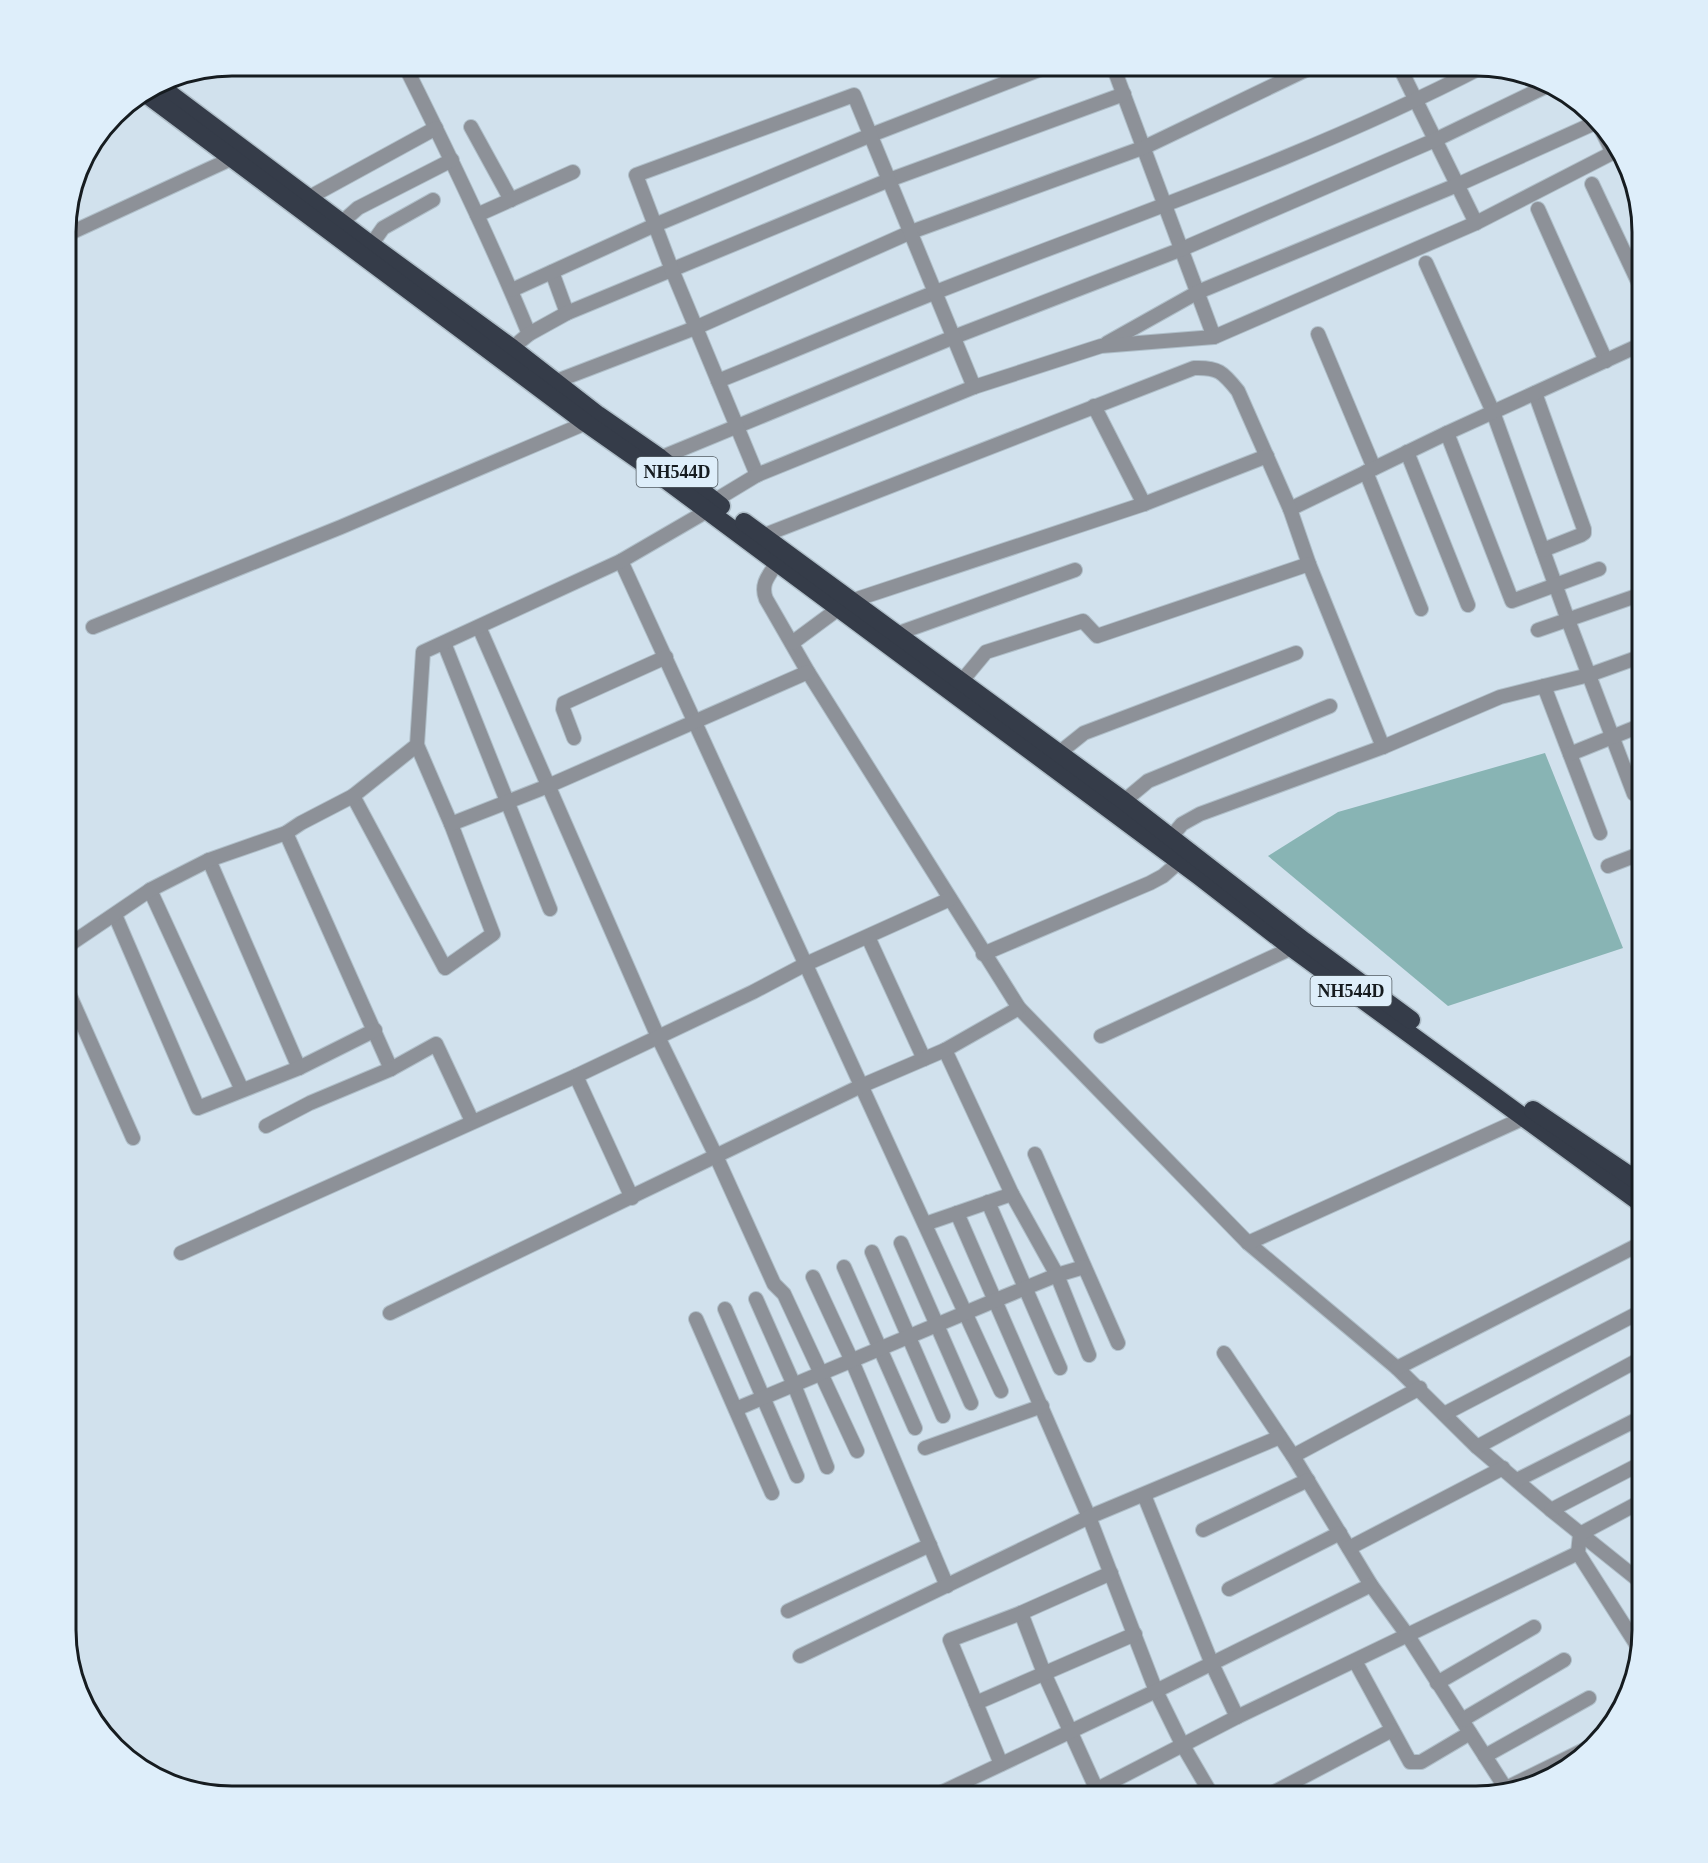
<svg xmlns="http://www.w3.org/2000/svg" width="1708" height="1863" font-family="'Times New Roman',serif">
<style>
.water{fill:#88b4b4}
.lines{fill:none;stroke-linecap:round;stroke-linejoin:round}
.minor-casing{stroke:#afbec8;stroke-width:16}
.highway-casing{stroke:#afbec8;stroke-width:21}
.minor{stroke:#8d9198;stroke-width:14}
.highway{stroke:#353c49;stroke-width:18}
.labels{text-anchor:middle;stroke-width:6;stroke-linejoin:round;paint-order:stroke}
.shield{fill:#deeefa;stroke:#525b61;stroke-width:1.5}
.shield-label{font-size:18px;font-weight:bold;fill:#161c20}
.rim{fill:none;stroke:#161c20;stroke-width:3}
</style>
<rect width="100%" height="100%" fill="#d1e1ed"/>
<!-- water -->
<polygon class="water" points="1545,753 1623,948 1448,1006 1268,856 1338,812"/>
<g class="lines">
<!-- minor casing -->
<g class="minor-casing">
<g id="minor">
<path d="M405,66C449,154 492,243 529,334"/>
<polyline points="1113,66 1214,337"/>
<polyline points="1399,66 1476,223"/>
<polyline points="1598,123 1613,153"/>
<polyline points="471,127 511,200"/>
<polyline points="1592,184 1642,290"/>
<polyline points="308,198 436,128"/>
<polyline points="1538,209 1606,361"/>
<polyline points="477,215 573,172"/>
<polyline points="341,223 358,208 452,160"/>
<polyline points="66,235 233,158"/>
<polyline points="371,245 383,228 433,200"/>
<polyline points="1426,263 1493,412 1568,620 1634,794 1642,791"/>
<polyline points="552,272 567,313"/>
<polyline points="512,290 655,225 871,135 1049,66"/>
<polyline points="1318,334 1374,468"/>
<polyline points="1107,343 1198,292 1457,185 1597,122"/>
<polyline points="512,348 529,334 567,313 889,180 1124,94"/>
<path d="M718,381C791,352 863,321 936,292C1119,220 1309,157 1484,66"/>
<polyline points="554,382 695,328 911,232 1145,147 1314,66"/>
<polyline points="1535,393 1584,529 1584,533 1581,535 1543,550"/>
<polyline points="1094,406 1144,504"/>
<polyline points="1447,433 1512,601 1599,569"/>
<polyline points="1407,452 1468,605"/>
<polyline points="660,458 954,337 1182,249 1435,140 1551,84"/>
<polyline points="1366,472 1421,609"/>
<polyline points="757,475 672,270 636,175 854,95 974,387"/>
<polyline points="714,501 757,475 974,387 1101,346 1214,337 1476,223 1618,150"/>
<polyline points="1290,509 1447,433 1642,344"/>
<path d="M762,536L1194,368C1218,367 1223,372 1238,391L1290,509L1309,564L1383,747"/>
<polyline points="621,561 1001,1391"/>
<path d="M777,563C769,575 760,584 766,599L808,672L1019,1008L1248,1243L1397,1368L1477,1447L1551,1510L1642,1583"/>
<polyline points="851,601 1144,504 1267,456"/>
<polyline points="93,627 341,527 586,423"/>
<polyline points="479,627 658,1037 716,1156 774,1284 784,1294 857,1451"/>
<polyline points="1538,630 1642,594"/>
<polyline points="896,634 1075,570"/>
<polyline points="444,643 550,909"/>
<polyline points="792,643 838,609"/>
<polyline points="961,682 986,652 1083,621 1097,636 1309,564"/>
<polyline points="1544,686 1600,833"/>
<polyline points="574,738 563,709 564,703 666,657"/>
<polyline points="1059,753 1084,733 1296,653"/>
<polyline points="1570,754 1642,725"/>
<polyline points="353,796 445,968 493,934 451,824 417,745"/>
<polyline points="1124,801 1148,781 1330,706"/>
<polyline points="451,824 548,786 808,672"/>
<polyline points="286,833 391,1069"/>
<polyline points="1171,837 1182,824 1200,814 1383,747 1500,697 1589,675 1642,656"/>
<polyline points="209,860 299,1068"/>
<polyline points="1608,866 1642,853"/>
<polyline points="150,890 242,1090"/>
<polyline points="115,915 198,1108 299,1068 375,1030"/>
<polyline points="1641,919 1642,918"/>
<polyline points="868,937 924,1059"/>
<polyline points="66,947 150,890 209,860 286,833 301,823 353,796 417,745 423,652 621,561 707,511"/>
<polyline points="983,954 1150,883 1163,876 1179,862"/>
<polyline points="66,987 133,1138"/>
<polyline points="1101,1036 1292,948"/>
<polyline points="945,1050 1012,1194 1057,1275 1089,1355"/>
<polyline points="576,1076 632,1198"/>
<polyline points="266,1126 310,1103 391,1069 436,1044 472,1121"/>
<polyline points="1035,1154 1118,1343"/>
<polyline points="988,1202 1060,1368"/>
<polyline points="957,1213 1089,1517 1156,1691 1182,1744 1213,1797"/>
<polyline points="925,1224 1012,1194"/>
<polyline points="901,1243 971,1403"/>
<polyline points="1248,1243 1524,1118"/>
<polyline points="872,1252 943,1416"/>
<polyline points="181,1253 576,1076 753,992 806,964 950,899"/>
<polyline points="844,1267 915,1428"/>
<polyline points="813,1277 852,1361 947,1586"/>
<polyline points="756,1299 794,1385 827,1467"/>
<polyline points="725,1309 797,1476"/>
<polyline points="390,1313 861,1086 945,1050 1019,1008"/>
<polyline points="696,1319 772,1493"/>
<polyline points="1224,1353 1293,1456 1371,1585 1408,1636 1508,1792"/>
<polyline points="1397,1368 1642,1243"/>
<polyline points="736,1409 996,1300 1057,1275 1084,1267"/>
<polyline points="1444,1414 1642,1311"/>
<polyline points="1477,1447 1642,1358"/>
<polyline points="925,1448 1042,1406"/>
<polyline points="1293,1456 1420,1388"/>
<polyline points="1517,1480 1642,1417"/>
<polyline points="1144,1495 1212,1664 1237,1717"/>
<polyline points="1551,1510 1642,1463"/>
<polyline points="1203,1530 1308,1480"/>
<polyline points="1349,1548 1503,1468"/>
<polyline points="1229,1589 1340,1533"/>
<polyline points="788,1611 930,1545"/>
<polyline points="1021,1613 1044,1673 1100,1797"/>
<polyline points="1638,1647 1578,1553 1580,1534 1642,1501"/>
<polyline points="800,1656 1089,1517 1280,1437"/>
<polyline points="1355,1661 1410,1762 1421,1762 1470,1733"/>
<polyline points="1437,1683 1534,1627"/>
<polyline points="976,1703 1135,1634"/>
<polyline points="1462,1720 1564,1660"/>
<polyline points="1485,1756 1589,1698"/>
<polyline points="1001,1764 950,1640 1021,1613 1111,1573"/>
<polyline points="1494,1794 1590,1747"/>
<polyline points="932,1797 1156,1691 1371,1585"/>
<polyline points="1082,1797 1237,1717 1578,1553"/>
<polyline points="1265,1797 1392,1730"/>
</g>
</g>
<!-- highway casing -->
<g class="highway-casing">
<g id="highway">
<polyline points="158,85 371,245 512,348 598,415 660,458 721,506"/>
<polyline points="145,93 586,423 650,468 1199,876 1292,948 1642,1204"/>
<polyline points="744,522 1124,801 1304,941 1411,1020"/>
<polyline points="1533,1110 1642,1184"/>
</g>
</g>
<!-- minor -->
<use href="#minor" class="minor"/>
<!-- highway -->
<use href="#highway" class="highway"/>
</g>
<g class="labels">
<!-- shield labels -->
<g class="shield">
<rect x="636.5" y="457" width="81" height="30" rx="4.5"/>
<rect x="1310.5" y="976" width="81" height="30" rx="4.5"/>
</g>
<g class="shield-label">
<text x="677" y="478">NH544D</text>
<text x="1351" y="997">NH544D</text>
</g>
</g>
<!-- crop -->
<path d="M0 0H1708V1863H0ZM232 76H1476A156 156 0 0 1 1632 232V1630A156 156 0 0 1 1476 1786H232A156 156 0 0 1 76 1630V232A156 156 0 0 1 232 76Z" fill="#deeefa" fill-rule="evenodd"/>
<path class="rim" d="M232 76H1476A156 156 0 0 1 1632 232V1630A156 156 0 0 1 1476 1786H232A156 156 0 0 1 76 1630V232A156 156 0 0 1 232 76Z"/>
</svg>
